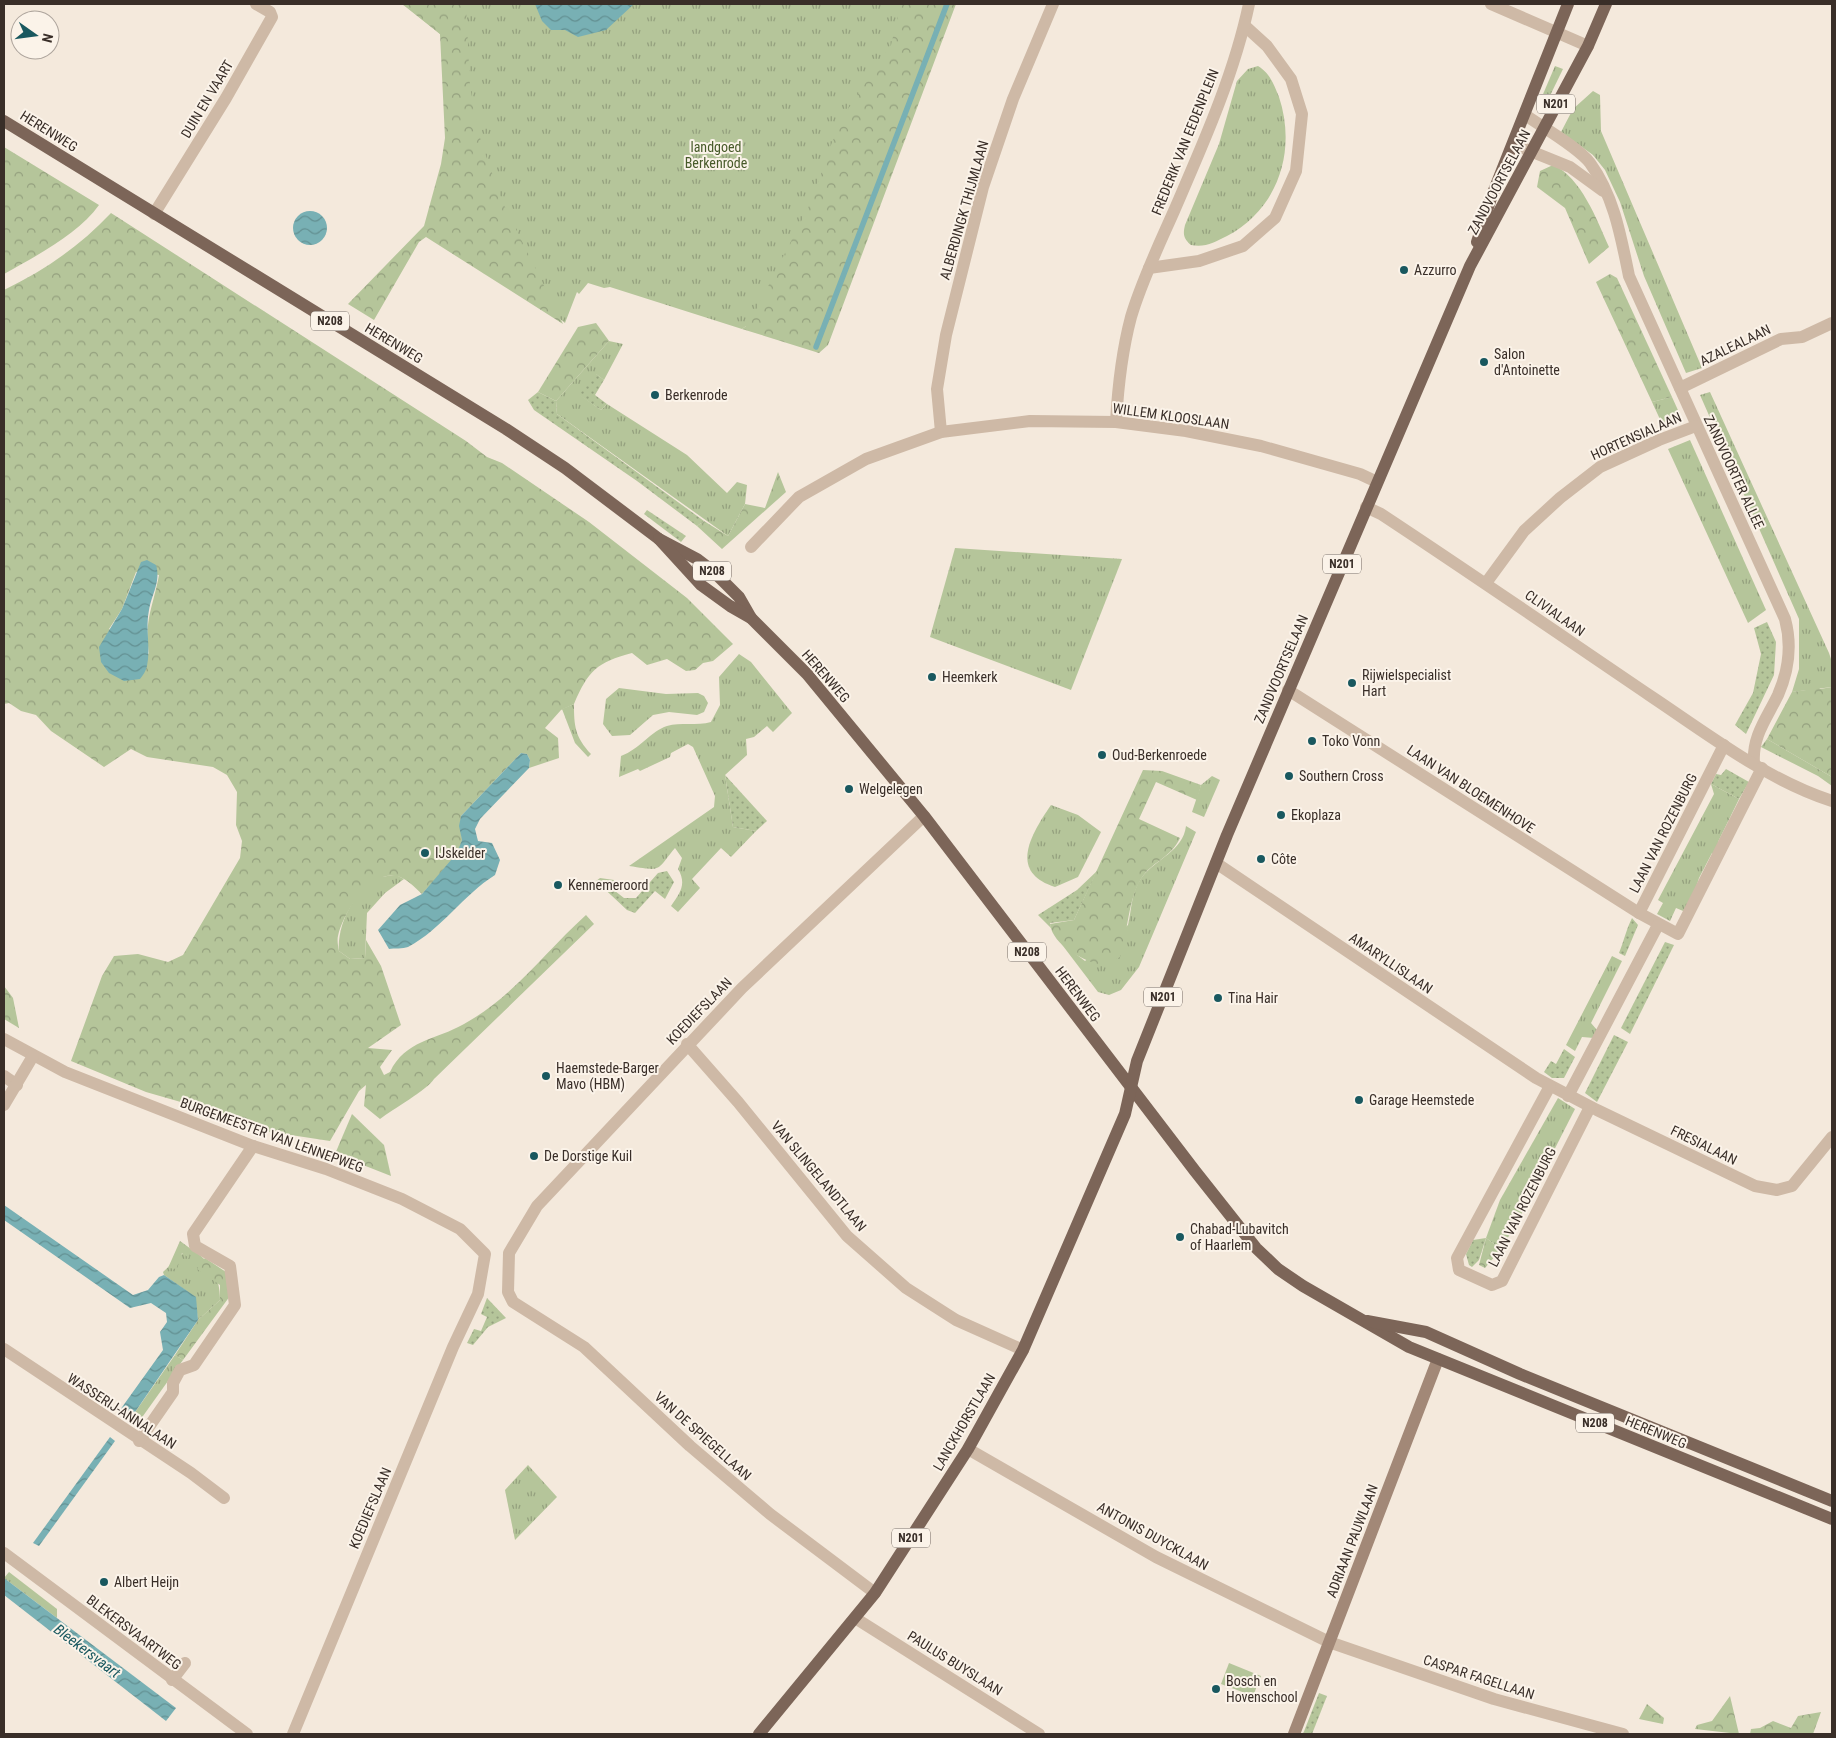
<svg xmlns="http://www.w3.org/2000/svg" width="1836" height="1738" font-family="'Roboto Condensed',sans-serif">
<style>
.grass{fill:url(#grass-tufts)}
.forest{fill:url(#forest-crowns);fill-rule:evenodd}
.garden{fill:url(#garden-dots)}
.pitch{fill:#b5c59a}
.water{fill:url(#water-waves)}
.lines{fill:none;stroke-linecap:round;stroke-linejoin:round}
.stream{stroke:#78b0b4;stroke-width:5.5}
.street{stroke:#ceb9a6;stroke-width:12}
.secondary{stroke:#a28877;stroke-width:12}
.primary{stroke:#7c6558;stroke-width:12}
.poi-dot{fill:#19585f;stroke:#fbf3e9;stroke-width:2}
.labels{text-anchor:middle;stroke-width:4;stroke-linejoin:round;paint-order:stroke}
.shield{fill:#fbf3e9;stroke:#736962;stroke-width:1}
.shield-label{font-size:12px;font-weight:bold;fill:#392e28}
.street-label{font-size:14px;fill:#392e28;stroke:#fbf3e9}
.park-label{font-size:14px;fill:#475a29;stroke:#fbf3e9}
.poi-label{font-size:14px;fill:#392e28;stroke:#fbf3e9;text-anchor:start}
.water-label{font-size:15px;font-style:italic;fill:#19585f;stroke:#fbf3e9}
</style>
<defs>
<pattern id="grass-tufts" width="24" height="20" patternUnits="userSpaceOnUse" patternTransform="scale(1.25)"><rect width="24" height="20" fill="#b5c59a"/><path d="M3 7l-1-3M5 7V3M7 7l1-3M15 17l-1-3M17 17v-4M19 17l1-3" fill="none" stroke="#94a07e"/></pattern>
<pattern id="forest-crowns" width="20" height="18" patternUnits="userSpaceOnUse" patternTransform="scale(1.25)"><rect width="20" height="18" fill="#b5c59a"/><path d="M2 6a3 3 0 1 1 6 0M12 15a3 3 0 1 1 6 0" fill="none" stroke="#94a07e"/></pattern>
<pattern id="garden-dots" width="8" height="8" patternUnits="userSpaceOnUse" patternTransform="scale(1.25)"><rect width="8" height="8" fill="#b5c59a"/><path d="M2 2h.1M6 6h.1" fill="none" stroke="#94a07e" stroke-width="1.8" stroke-linecap="round"/></pattern>
<pattern id="water-waves" width="16" height="10" patternUnits="userSpaceOnUse" patternTransform="scale(1.25)"><rect width="16" height="10" fill="#78b0b4"/><path d="M0 5q4-4 8 0t8 0" fill="none" stroke="#639092"/></pattern>
</defs>
<rect width="100%" height="100%" fill="#f4e9dc"/>
<!-- grass -->
<g class="grass">
<polygon points="403,4 935,4 808,337 746,326 742,329 610,287 604,288 588,283 579,294 577,292 565,323 438,223 460,125 440,34"/>
<path d="M1258,66C1270,73 1274,85 1279,97C1297,151 1278,209 1227,236C1215,242 1205,248 1191,245C1183,238 1183,234 1185,225L1219,144L1237,81L1248,69Z"/>
<polygon points="1555,66 1563,69 1544,108 1538,106"/>
<polygon points="1593,91 1600,95 1601,131 1702,368 1686,373 1644,276 1620,202 1605,170 1593,155 1561,132 1573,109"/>
<polygon points="609,341 623,344 604,380 596,374 580,395 601,410 607,404 687,455 727,493 737,482 747,485 745,504 728,536 557,414 556,401"/>
<polygon points="1710,392 1829,653 1832,662 1832,687 1792,692 1799,669 1799,619 1700,395"/>
<polygon points="1672,397 1682,419 1664,428 1652,402"/>
<polygon points="1690,440 1766,610 1748,623 1668,449"/>
<polygon points="955,548 1122,559 1071,690 930,637"/>
<path d="M739,654L751,662L792,713L773,732L767,726L754,737L746,739L747,755L725,775L733,827L756,831L731,857L721,848L692,879L700,888L678,912L671,906C680,893 687,884 678,869L682,858L675,848C655,872 663,871 629,866L714,807L715,796L693,747L688,744L671,753L670,757L640,771L638,769L619,777L621,756C640,749 651,731 667,726C680,722 697,726 711,722L720,705L719,677Z"/>
<polygon points="619,688 666,694 698,693 704,696 708,703 704,712 697,715 669,712 653,715 630,735 612,736 603,724 606,699"/>
<path d="M574,704C574,726 575,737 591,754L588,757L575,743L562,709Z"/>
<polygon points="1767,739 1832,777 1832,786 1818,776 1761,747"/>
<polygon points="1212,776 1220,780 1204,817 1192,812 1201,785"/>
<polygon points="1711,784 1739,799 1718,842 1724,849 1721,854 1712,853 1699,878 1688,913 1676,908 1670,921 1657,914 1663,903 1658,900 1714,794"/>
<path d="M1051,805L1078,815L1101,832L1078,877L1055,887C1007,872 1032,833 1051,805Z"/>
<path d="M1186,826L1196,832L1139,967L1121,990L1109,995L1098,992L1060,942L1085,961L1128,925C1132,908 1131,892 1142,877C1156,859 1183,851 1186,826Z"/>
<path d="M396,875L404,879L385,893L367,913L365,958L350,959L339,951C337,925 353,893 377,878C381,876 390,876 396,875Z"/>
<polygon points="1612,956 1622,961 1591,1023 1597,1030 1594,1038 1582,1037 1575,1051 1566,1045"/>
<polygon points="1558,1098 1575,1109 1518,1221 1501,1249 1486,1238 1500,1200"/>
<path d="M191,1249C211,1261 220,1277 220,1300L198,1320L195,1297L164,1275L163,1272L183,1253Z"/>
<polygon points="175,1355 183,1360 138,1423 131,1418"/>
<polygon points="528,1465 557,1497 515,1540 505,1490"/>
<polygon points="9,1572 57,1609 57,1618 4,1578"/>
</g>
<!-- forest -->
<g class="forest">
<polygon points="402,4 466,4 470,87 481,142 502,201 563,324 426,237 419,242 374,320 348,304 424,226 441,164 445,138 440,34"/>
<polygon points="901,4 956,4 828,345 819,353 742,329 746,326 755,312 812,200 831,145 844,115 891,45"/>
<path d="M4,147L99,205C79,234 34,257 4,274Z"/>
<path d="M1553,165C1581,177 1597,220 1609,247L1589,264L1565,208L1537,187L1540,171Z"/>
<path d="M111,213L466,441L487,457L502,463L589,522L687,598L733,644L713,661L703,663L695,670L686,671L667,659L647,665L632,653C597,662 588,671 574,704L561,710L545,728L558,738L559,758L529,768L530,760L527,754L521,753L461,816C460,825 462,832 462,840C460,857 433,881 422,894C414,887 407,878 396,876C370,870 343,913 338,936C337,940 338,946 339,951L350,959L365,958L366,940L381,966L401,1025L368,1048L392,1050L380,1067L384,1075L390,1072C405,1040 436,1040 464,1024C513,997 545,952 586,915L594,924L434,1079C428,1089 392,1110 380,1119L364,1106L366,1085L359,1091L330,1141L258,1130L198,1107L146,1092L71,1061L102,976L114,956L138,954L168,962L183,955L240,858L242,841L236,825L237,792L227,775L213,767L147,757L131,749L104,767L51,731L36,715L21,711L9,703L4,704V290C45,270 80,246 111,213ZM136,572L159,575C153,607 144,620 149,654L109,629L122,609Z"/>
<polygon points="1610,274 1617,278 1672,397 1652,402 1596,282"/>
<polygon points="596,323 609,341 556,401 538,392 578,327"/>
<polygon points="778,472 786,492 722,549 697,526 704,521 728,536 745,504 765,508"/>
<polygon points="1813,678 1820,689 1832,687 1832,777 1767,739 1792,692 1806,690"/>
<path d="M1143,770L1162,771L1201,785L1197,800L1156,782L1139,819L1180,838C1171,858 1151,862 1141,879C1128,900 1128,932 1120,957L1104,966C1084,961 1053,946 1050,924L1074,920Z"/>
<polygon points="4,986 13,998 19,1028 4,1019"/>
<polygon points="352,1114 384,1145 391,1176 335,1154"/>
<polygon points="1486,1238 1501,1249 1485,1268 1479,1265"/>
<polygon points="180,1241 191,1249 189,1258 182,1253 177,1269 168,1268"/>
<polygon points="205,1258 226,1272 230,1296 183,1360 175,1355 198,1320 220,1300 220,1285 197,1269"/>
<polygon points="1730,1696 1739,1734 1695,1729 1697,1725 1712,1721"/>
<polygon points="1647,1704 1664,1718 1663,1724 1639,1719"/>
<polygon points="1821,1712 1813,1734 1750,1734 1751,1729 1760,1728 1773,1721 1791,1728 1798,1716"/>
</g>
<!-- garden -->
<g class="garden">
<polygon points="595,373 604,380 595,395 607,404 601,410 579,395"/>
<polygon points="538,392 556,401 557,414 704,521 697,526 637,481 534,410 528,400"/>
<polygon points="647,510 686,536 681,542 644,514"/>
<polygon points="1767,622 1776,642 1774,675 1746,734 1735,725 1753,693 1761,654 1754,628"/>
<polygon points="1726,769 1749,782 1739,799 1711,784 1716,774 1721,775"/>
<polygon points="725,775 767,821 756,831 733,827"/>
<polygon points="667,871 674,882 665,899 655,891 635,913 627,910 596,881 600,878 614,880 615,891 624,898 636,898 658,873"/>
<polygon points="1097,871 1074,920 1050,923 1051,928 1038,915 1077,890"/>
<path d="M1632,918L1638,925L1625,956L1619,953C1624,941 1626,930 1632,918Z"/>
<polygon points="1665,942 1674,945 1630,1034 1621,1028"/>
<polygon points="1614,1035 1628,1042 1597,1102 1585,1093"/>
<polygon points="1564,1049 1575,1057 1564,1078 1552,1078 1544,1072 1551,1061 1556,1064"/>
<polygon points="1486,1238 1479,1260 1472,1267 1469,1265 1466,1254 1473,1240"/>
<polygon points="487,1298 506,1318 488,1327 473,1345 467,1343 474,1329 481,1331 487,1317 481,1314"/>
<polygon points="1319,1693 1327,1696 1312,1734 1303,1734"/>
</g>
<!-- pitch -->
<polygon class="pitch" points="1229,1663 1261,1676 1253,1696 1221,1684"/>
<!-- water -->
<g class="water">
<polygon points="535,4 634,4 606,30 578,37 565,30 551,30 542,21"/>
<circle cx="310" cy="228" r="17"/>
<path d="M147,560L156,565C161,582 152,593 149,610C145,629 151,647 147,666C146,671 143,675 140,679L124,681L109,673L101,662L99,647L122,609L141,562Z"/>
<path d="M521,753L527,754L530,760L529,768L480,819L475,829L478,841L492,843L500,860L495,875C463,895 442,929 408,947C403,949 394,948 389,949L378,930L400,905L422,894L457,853L462,840L459,826L461,816Z"/>
<polygon points="4,1205 133,1295 148,1290 159,1277 164,1275 196,1297 198,1320 131,1418 120,1410 163,1350 160,1332 167,1322 166,1313 151,1303 130,1308 4,1220"/>
<polygon points="110,1437 115,1441 39,1546 33,1543"/>
<polygon points="4,1578 176,1708 166,1721 4,1595"/>
</g>
<g class="lines">
<!-- stream -->
<polyline class="stream" points="816,347 947,4"/>
<!-- street -->
<g class="street">
<polyline points="1491,4 1588,46"/>
<path d="M1525,115C1541,126 1579,148 1590,163C1614,196 1621,237 1629,276L1785,619C1792,645 1789,670 1778,695C1767,718 1752,736 1754,763"/>
<polyline points="1513,144 1570,167 1603,191"/>
<polyline points="154,214 226,98 272,17 270,12 256,4"/>
<polyline points="1149,268 1199,261 1243,246 1275,218 1296,171 1302,114 1291,79 1267,46 1245,26"/>
<polyline points="1680,388 1781,339 1802,337 1832,323"/>
<path d="M1116,422C1118,386 1122,351 1131,317C1142,280 1159,245 1174,211C1203,144 1234,75 1249,4"/>
<polyline points="941,432 937,389 946,335 983,187 1013,99 1053,4"/>
<path d="M1366,507L1381,514C1472,574 1562,636 1652,697C1709,735 1767,780 1832,801"/>
<polyline points="751,547 799,497 866,459 941,432 1030,421 1116,422 1186,431 1261,446 1360,474 1377,482"/>
<polyline points="1486,583 1524,531 1560,498 1600,467 1659,440 1696,426"/>
<polyline points="1288,690 1639,913"/>
<polyline points="1724,745 1639,913 1678,934 1762,768"/>
<polyline points="1216,863 1536,1078 1597,1110 1755,1186 1777,1190 1792,1186 1832,1137"/>
<polyline points="4,1039 65,1072 253,1146 326,1169 402,1199 460,1229 485,1254 478,1294 453,1347 293,1734"/>
<polyline points="687,1044 738,1102 847,1236 906,1288 956,1320 1023,1350"/>
<polyline points="4,1076 17,1085"/>
<polyline points="1550,1086 1457,1258 1459,1270 1492,1285 1502,1281 1590,1107"/>
<polyline points="1568,1096 1658,925"/>
<polyline points="4,1105 33,1056"/>
<polyline points="4,1349 191,1473 224,1498"/>
<polyline points="139,1441 173,1392 173,1383 180,1370 194,1365 235,1305 230,1266 195,1246 193,1234 253,1146"/>
<polyline points="968,1449 1156,1557 1329,1642 1494,1699 1623,1734"/>
<polyline points="4,1553 247,1734"/>
<polyline points="875,1593 770,1514 690,1446 584,1347 513,1302 508,1292 509,1253 537,1206 742,988 924,816"/>
<polyline points="855,1618 1039,1734"/>
<polyline points="172,1680 185,1663"/>
</g>
<!-- secondary -->
<polyline class="secondary" points="1294,1734 1438,1359"/>
<!-- primary -->
<g class="primary">
<polyline points="4,121 506,429 565,468 659,539 697,559 714,572 739,597 751,618"/>
<polyline points="1477,242 1491,198 1568,4"/>
<polyline points="659,539 701,585 730,606 751,618 807,674 924,816 1195,1171 1256,1248 1278,1269 1303,1286 1409,1347 1832,1519"/>
<polyline points="1367,1321 1426,1332 1520,1374 1832,1501"/>
<polyline points="759,1734 875,1593 968,1449 1023,1350 1125,1114 1137,1061 1227,835 1470,266 1588,46 1606,4"/>
</g>
</g>
<!-- markers -->
<g class="poi-dot">
<circle cx="1404" cy="270" r="5"/>
<circle cx="1484" cy="362" r="5"/>
<circle cx="655" cy="395" r="5"/>
<circle cx="932" cy="677" r="5"/>
<circle cx="1352" cy="683" r="5"/>
<circle cx="1312" cy="741" r="5"/>
<circle cx="1102" cy="755" r="5"/>
<circle cx="1289" cy="776" r="5"/>
<circle cx="849" cy="789" r="5"/>
<circle cx="1281" cy="815" r="5"/>
<circle cx="425" cy="853" r="5"/>
<circle cx="1261" cy="859" r="5"/>
<circle cx="558" cy="885" r="5"/>
<circle cx="1218" cy="998" r="5"/>
<circle cx="546" cy="1076" r="5"/>
<circle cx="1359" cy="1100" r="5"/>
<circle cx="534" cy="1156" r="5"/>
<circle cx="1180" cy="1237" r="5"/>
<circle cx="104" cy="1582" r="5"/>
<circle cx="1216" cy="1689" r="5"/>
</g>
<g class="labels">
<!-- shield labels -->
<g class="shield">
<rect x="1537" y="94.5" width="38" height="19" rx="4"/>
<rect x="311" y="311.5" width="38" height="19" rx="4"/>
<rect x="1323" y="554.5" width="38" height="19" rx="4"/>
<rect x="693" y="561.5" width="38" height="19" rx="4"/>
<rect x="1008" y="942.5" width="38" height="19" rx="4"/>
<rect x="1144" y="987.5" width="38" height="19" rx="4"/>
<rect x="1576" y="1413.5" width="38" height="19" rx="4"/>
<rect x="892" y="1528.5" width="38" height="19" rx="4"/>
</g>
<g class="shield-label">
<text x="1556" y="108">N201</text>
<text x="330" y="325">N208</text>
<text x="1342" y="568">N201</text>
<text x="712" y="575">N208</text>
<text x="1027" y="956">N208</text>
<text x="1163" y="1001">N201</text>
<text x="1595" y="1427">N208</text>
<text x="911" y="1542">N201</text>
</g>
<!-- street labels -->
<g class="street-label">
<text transform="translate(207 99) rotate(-59)" y="5">DUIN EN VAART</text>
<text transform="translate(49 131) rotate(32)" y="5">HERENWEG</text>
<text transform="translate(1185 142) rotate(-68)" y="5">FREDERIK VAN EEDENPLEIN</text>
<text transform="translate(1499 182) rotate(-62)" y="5">ZANDVOORTSELAAN</text>
<text transform="translate(964 210) rotate(-74)" y="5">ALBERDINGK THIJMLAAN</text>
<text transform="translate(394 343) rotate(31)" y="5">HERENWEG</text>
<text transform="translate(1735 345) rotate(-26)" y="5">AZALEALAAN</text>
<text transform="translate(1171 416) rotate(8)" y="5">WILLEM KLOOSLAAN</text>
<text transform="translate(1636 436) rotate(-24)" y="5">HORTENSIALAAN</text>
<text transform="translate(1734 472) rotate(65)" y="5">ZANDVOORTER ALLEE</text>
<text transform="translate(1555 613) rotate(35)" y="5">CLIVIALAAN</text>
<text transform="translate(1281 669) rotate(-67)" y="5">ZANDVOORTSELAAN</text>
<text transform="translate(826 676) rotate(49)" y="5">HERENWEG</text>
<text transform="translate(1471 789) rotate(33)" y="5">LAAN VAN BLOEMENHOVE</text>
<text transform="translate(1663 833) rotate(-63)" y="5">LAAN VAN ROZENBURG</text>
<text transform="translate(1391 963) rotate(34)" y="5">AMARYLLISLAAN</text>
<text transform="translate(1078 994) rotate(53)" y="5">HERENWEG</text>
<text transform="translate(699 1011) rotate(-46)" y="5">KOEDIEFSLAAN</text>
<text transform="translate(272 1135) rotate(20)" y="5">BURGEMEESTER VAN LENNEPWEG</text>
<text transform="translate(1704 1145) rotate(26)" y="5">FRESIALAAN</text>
<text transform="translate(819 1176) rotate(50)" y="5">VAN SLINGELANDTLAAN</text>
<text transform="translate(1522 1207) rotate(-63)" y="5">LAAN VAN ROZENBURG</text>
<text transform="translate(122 1411) rotate(33)" y="5">WASSERIJ-ANNALAAN</text>
<text transform="translate(964 1422) rotate(-60)" y="5">LANCKHORSTLAAN</text>
<text transform="translate(1656 1432) rotate(22)" y="5">HERENWEG</text>
<text transform="translate(703 1436) rotate(42)" y="5">VAN DE SPIEGELLAAN</text>
<text transform="translate(370 1508) rotate(-67)" y="5">KOEDIEFSLAAN</text>
<text transform="translate(1153 1536) rotate(29)" y="5">ANTONIS DUYCKLAAN</text>
<text transform="translate(1352 1541) rotate(-69)" y="5">ADRIAAN PAUWLAAN</text>
<text transform="translate(134 1632) rotate(37)" y="5">BLEKERSVAARTWEG</text>
<text transform="translate(955 1663) rotate(32)" y="5">PAULUS BUYSLAAN</text>
<text transform="translate(1479 1677) rotate(18)" y="5">CASPAR FAGELLAAN</text>
</g>
<!-- park labels -->
<g class="park-label">
<text x="716" y="152">landgoed<tspan x="716" dy="16">Berkenrode</tspan></text>
</g>
<!-- poi labels -->
<g class="poi-label">
<text x="1414" y="275">Azzurro</text>
<text x="1494" y="359">Salon<tspan x="1494" dy="16">d'Antoinette</tspan></text>
<text x="665" y="400">Berkenrode</text>
<text x="1362" y="680">Rijwielspecialist<tspan x="1362" dy="16">Hart</tspan></text>
<text x="942" y="682">Heemkerk</text>
<text x="1322" y="746">Toko Vonn</text>
<text x="1112" y="760">Oud-Berkenroede</text>
<text x="1299" y="781">Southern Cross</text>
<text x="859" y="794">Welgelegen</text>
<text x="1291" y="820">Ekoplaza</text>
<text x="435" y="858">IJskelder</text>
<text x="1271" y="864">Côte</text>
<text x="568" y="890">Kennemeroord</text>
<text x="1228" y="1003">Tina Hair</text>
<text x="556" y="1073">Haemstede-Barger<tspan x="556" dy="16">Mavo (HBM)</tspan></text>
<text x="1369" y="1105">Garage Heemstede</text>
<text x="544" y="1161">De Dorstige Kuil</text>
<text x="1190" y="1234">Chabad-Lubavitch<tspan x="1190" dy="16">of Haarlem</tspan></text>
<text x="114" y="1587">Albert Heijn</text>
<text x="1226" y="1686">Bosch en<tspan x="1226" dy="16">Hovenschool</tspan></text>
</g>
<!-- water labels -->
<g class="water-label">
<text transform="translate(87 1651) rotate(37)" y="5">Bleekersvaart</text>
</g>
</g>
<!-- border -->
<rect width="1836" height="1738" fill="none" stroke="#392e28" stroke-width="10"/>
<!-- north arrow -->
<g transform="translate(35 35) rotate(104)"><circle r="24" fill="#fbf3e9" stroke="#ada49c"/>
<path d="M0-4L9 19L0 12L-9 19Z" fill="#19585f"/>
<text y="-8" font-size="14" font-weight="bold" text-anchor="middle" fill="#392e28">N</text>
</g>
</svg>
